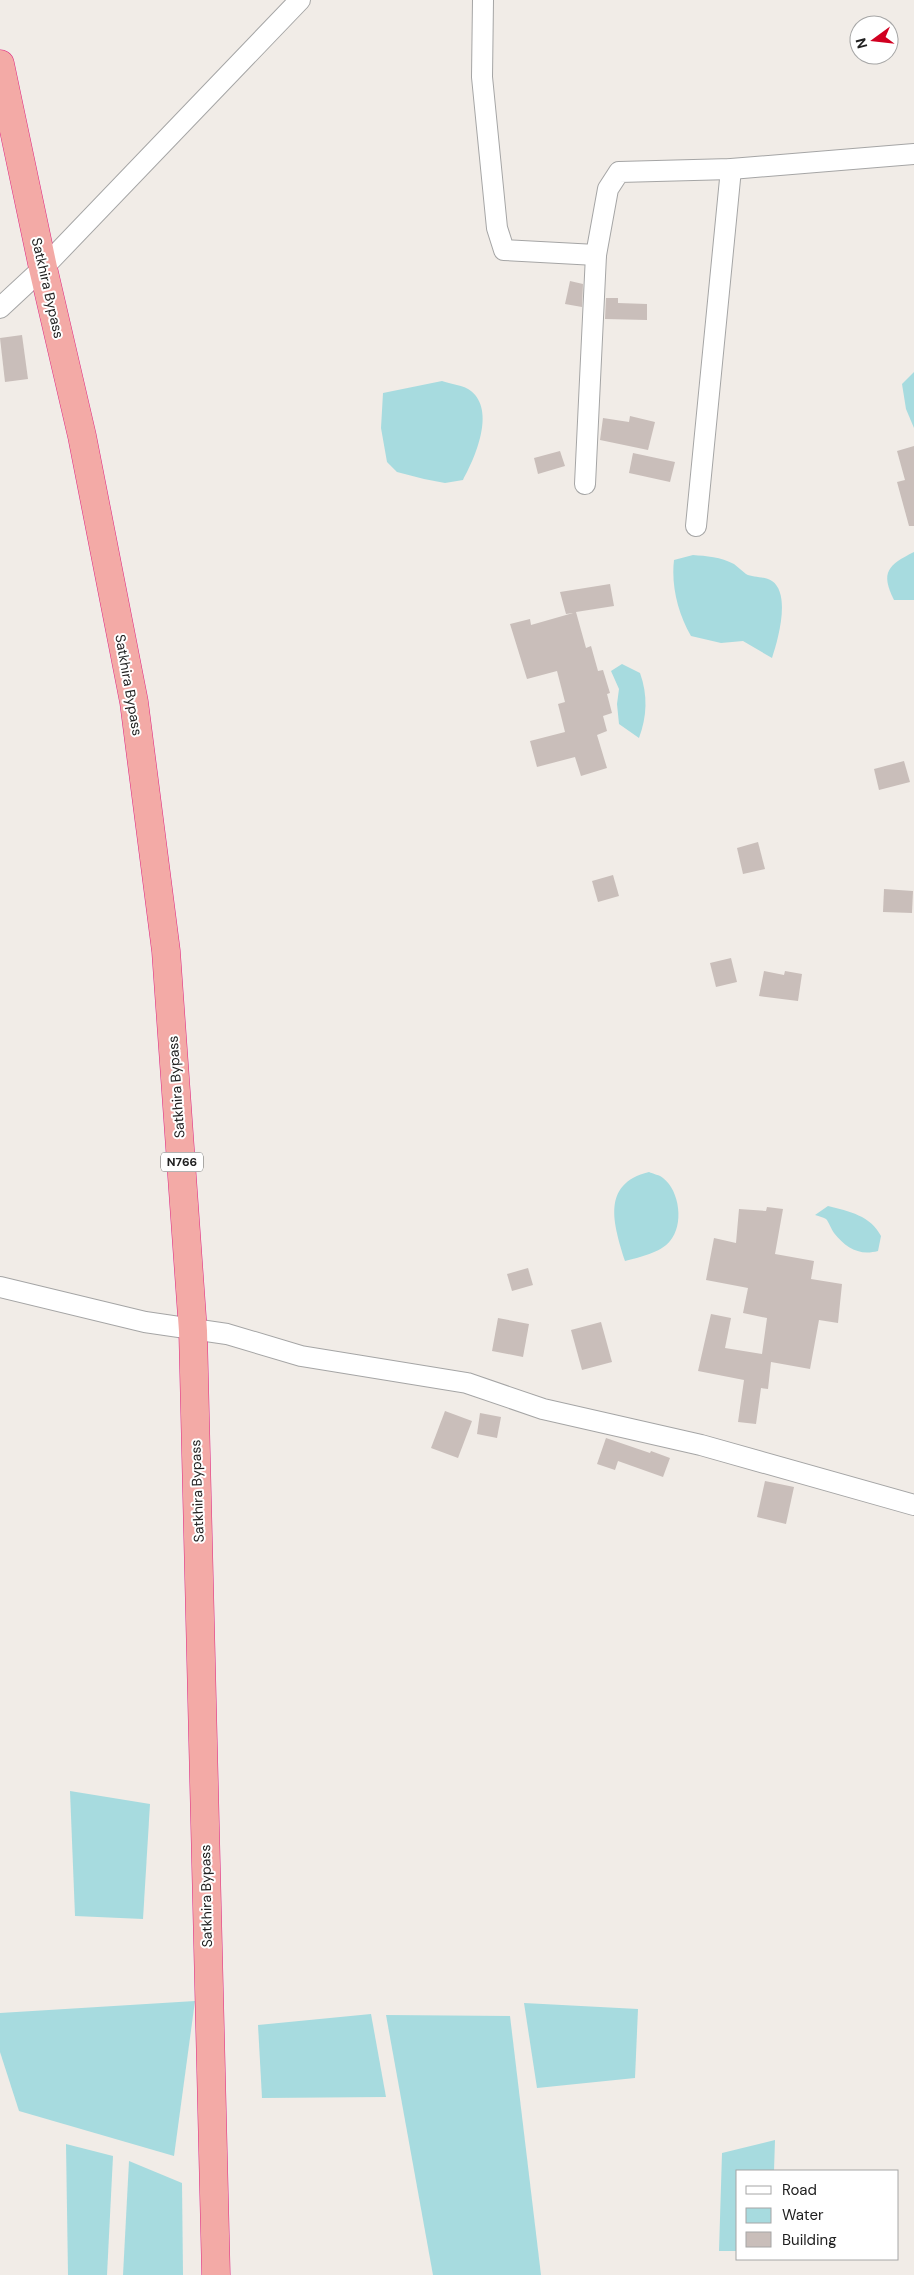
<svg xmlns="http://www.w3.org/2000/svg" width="914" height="2275" font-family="'DM Sans',sans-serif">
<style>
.water{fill:#a7dbdf}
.building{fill:#c9beba}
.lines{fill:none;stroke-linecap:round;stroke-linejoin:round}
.minor-casing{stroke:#a5a5a5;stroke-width:22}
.trunk-casing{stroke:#de2582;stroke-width:29}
.minor{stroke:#fff;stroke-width:20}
.trunk{stroke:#f3aaa6;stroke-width:28}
.labels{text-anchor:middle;stroke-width:4;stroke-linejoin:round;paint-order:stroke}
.shield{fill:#fff;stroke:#646464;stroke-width:1}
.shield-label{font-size:12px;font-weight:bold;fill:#212121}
.street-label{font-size:14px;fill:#212121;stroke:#fff}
</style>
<rect width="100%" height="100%" fill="#f1ece7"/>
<!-- water -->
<g class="water">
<polygon points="914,372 914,428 906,409 902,384"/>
<path d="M442,381C450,384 464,385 471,391C496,411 475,458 463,480L445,483L424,479L397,472L387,462L381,428L383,393Z"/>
<path d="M914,552V600H894C880,572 888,565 914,552Z"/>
<path d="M693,555C706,556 721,557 734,564C738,567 742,571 746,574C753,578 765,576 772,581C791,594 778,640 772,658L743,641L721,643L691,636C678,613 671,586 674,560Z"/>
<path d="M622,664L640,673C648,695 647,717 639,738L619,724L617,704L619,689L611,671Z"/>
<path d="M649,1172C653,1174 660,1175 663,1178C680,1191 684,1225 670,1241C660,1253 640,1257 625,1261C614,1225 600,1184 649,1172Z"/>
<path d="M828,1206C849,1211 871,1216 881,1236L878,1251C859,1256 846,1248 834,1233C831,1229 829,1222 826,1219C823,1217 818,1216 815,1215Z"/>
<polygon points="70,1791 150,1804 143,1919 75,1916"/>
<polygon points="195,2001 174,2156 19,2111 0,2052 0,2013"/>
<polygon points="524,2003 638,2009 635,2078 537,2088"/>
<polygon points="371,2014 386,2097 262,2098 258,2025"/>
<polygon points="386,2015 510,2016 541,2275 433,2275"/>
<polygon points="775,2140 774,2171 738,2171 738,2251 719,2251 722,2153"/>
<polygon points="66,2144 113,2156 107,2275 68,2275"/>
<polygon points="129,2161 182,2183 183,2275 123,2275"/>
</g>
<!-- building -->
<g class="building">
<polygon points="570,281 583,284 582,307 565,304"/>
<polygon points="606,298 618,298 618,303 647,304 647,320 605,319"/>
<polygon points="22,335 28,379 5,382 0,338"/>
<polygon points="630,416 655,422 648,450 600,440 603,418 629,422"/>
<polygon points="914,446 914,526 909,526 897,482 905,480 897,451"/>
<polygon points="560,451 565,466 538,474 534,458"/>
<polygon points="633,453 675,462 670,482 629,473"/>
<polygon points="610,584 614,606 576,612 586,648 591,646 598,671 603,670 610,693 607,694 612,713 603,716 607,731 597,735 607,768 581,776 575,757 537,767 530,741 565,732 558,704 565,702 557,671 527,679 510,624 530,619 531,625 573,613 566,614 560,592"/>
<polygon points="904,761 910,782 879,790 874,769"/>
<polygon points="758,842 765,869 743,874 737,848"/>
<polygon points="613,875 619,896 598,902 592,881"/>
<polygon points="884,889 913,891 912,913 883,912"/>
<polygon points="731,958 737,982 716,987 710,963"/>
<polygon points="764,971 784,975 785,971 802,974 798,1001 759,996"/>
<polygon points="767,1207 783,1209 775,1254 814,1261 811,1279 842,1284 838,1323 819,1320 810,1369 771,1362 768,1389 761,1388 756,1424 738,1422 744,1380 698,1371 711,1314 731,1318 725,1348 762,1354 767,1318 743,1313 748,1288 706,1280 714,1238 736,1243 739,1209 766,1211"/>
<polygon points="528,1268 533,1285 512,1291 507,1274"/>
<polygon points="498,1318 529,1324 523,1357 492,1351"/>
<polygon points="601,1322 612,1362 582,1370 571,1330"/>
<polygon points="445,1411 472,1421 458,1458 431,1448"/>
<polygon points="480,1413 501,1417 497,1438 477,1434"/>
<polygon points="606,1438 650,1453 651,1451 670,1458 663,1477 618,1461 615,1470 597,1464"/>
<polygon points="765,1481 794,1487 786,1524 757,1517"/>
</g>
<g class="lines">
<!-- minor casing -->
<g class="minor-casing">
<g id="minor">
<polyline points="483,0 482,77 497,228 504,250 596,255"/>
<polyline points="0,308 43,268 300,0"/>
<polyline points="585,484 596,255 608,189 619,172 731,169 914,154"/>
<polyline points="696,526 731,169"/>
<polyline points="0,1287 145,1322 227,1334 301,1356 467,1383 543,1409 701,1445 914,1505"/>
</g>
</g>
<!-- trunk casing -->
<g class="trunk-casing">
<polyline id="trunk" points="0,64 43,268 82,436 134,702 166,951 193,1331 216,2275"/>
</g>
<!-- minor -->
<use href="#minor" class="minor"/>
<!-- trunk -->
<use href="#trunk" class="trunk"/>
</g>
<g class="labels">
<!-- shield labels -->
<rect class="shield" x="161" y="1152.5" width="42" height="19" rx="4"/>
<g class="shield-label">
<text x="182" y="1166">N766</text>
</g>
<!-- street labels -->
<g class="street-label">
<text transform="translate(48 288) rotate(77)" y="5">Satkhira Bypass</text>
<text transform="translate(129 685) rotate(80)" y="5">Satkhira Bypass</text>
<text transform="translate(176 1087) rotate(-94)" y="5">Satkhira Bypass</text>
<text transform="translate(197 1491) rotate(-92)" y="5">Satkhira Bypass</text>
<text transform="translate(206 1896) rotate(-91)" y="5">Satkhira Bypass</text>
</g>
</g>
<!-- legend -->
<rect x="736" y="2170" width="162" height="90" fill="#ffffff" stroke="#a6a6a6"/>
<rect x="746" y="2186" width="25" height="8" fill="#ffffff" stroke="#a6a6a6"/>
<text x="782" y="2195" font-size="15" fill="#212121">Road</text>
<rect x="746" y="2208" width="25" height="15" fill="#a7dbdf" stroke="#a6a6a6"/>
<text x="782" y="2220" font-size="15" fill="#212121">Water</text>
<rect x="746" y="2232" width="25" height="15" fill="#c9beba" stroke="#a6a6a6"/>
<text x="782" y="2245" font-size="15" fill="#212121">Building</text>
<!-- north arrow -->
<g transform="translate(874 40) rotate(255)"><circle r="24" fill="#ffffff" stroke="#a6a6a6"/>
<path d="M0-4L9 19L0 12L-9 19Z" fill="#d10021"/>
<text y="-8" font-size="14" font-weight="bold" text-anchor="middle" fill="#212121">N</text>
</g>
</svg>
